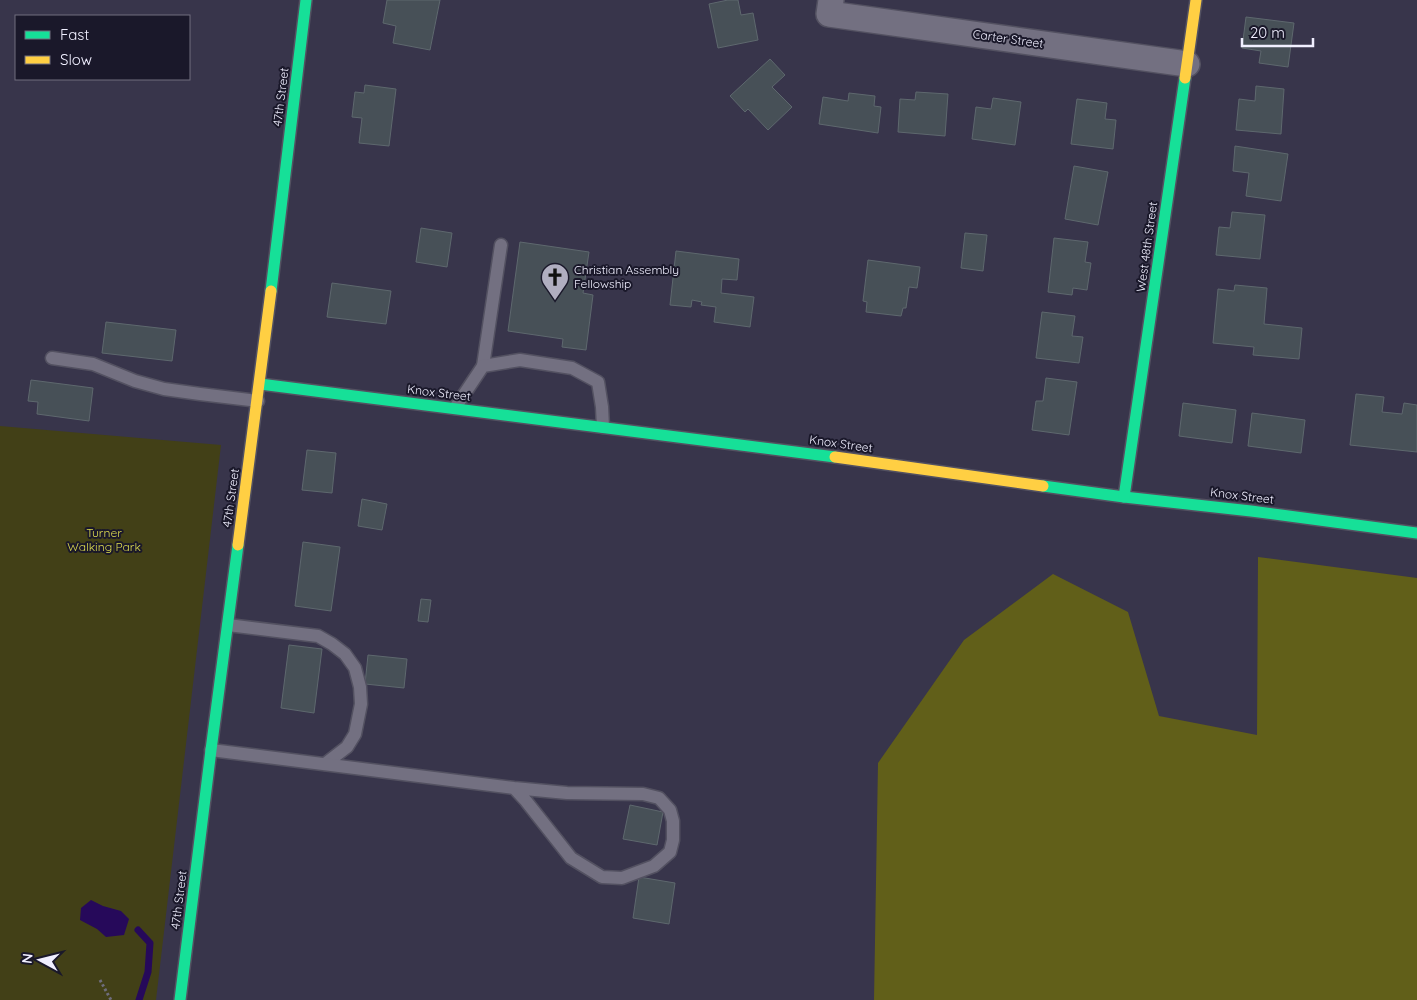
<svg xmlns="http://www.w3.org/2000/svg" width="1417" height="1000" font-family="Quicksand,sans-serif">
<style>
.green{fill:#424017}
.forest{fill:#615f19}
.water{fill:#26095a}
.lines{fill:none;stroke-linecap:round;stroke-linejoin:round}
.stream{stroke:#26095a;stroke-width:7}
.building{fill:#475057;stroke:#5e686e}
.lane-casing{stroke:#535161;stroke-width:15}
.street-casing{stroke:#535161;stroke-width:28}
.fast-casing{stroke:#535161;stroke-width:14}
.slow-casing{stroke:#535161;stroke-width:14}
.path{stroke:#6f6d7d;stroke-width:3;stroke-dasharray:2.5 2.5;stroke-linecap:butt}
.lane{stroke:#737081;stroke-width:12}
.street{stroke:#737081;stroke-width:25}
.fast{stroke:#16e098;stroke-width:11}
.slow{stroke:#ffcf43;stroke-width:11}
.labels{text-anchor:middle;stroke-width:4;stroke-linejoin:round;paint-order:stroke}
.street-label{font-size:12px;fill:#f0efff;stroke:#1a182a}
.poi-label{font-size:12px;fill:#f0efff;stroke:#1a182a;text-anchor:start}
.park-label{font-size:12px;fill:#dddb4f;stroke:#1a182a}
</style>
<rect width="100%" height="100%" fill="#38354b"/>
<!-- green -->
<polygon class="green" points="0,426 221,445 156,1000 0,1000"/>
<!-- forest -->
<polygon class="forest" points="1258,557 1417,578 1417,1000 874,1000 878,763 964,640 1053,574 1128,612 1159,716 1257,735"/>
<!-- water -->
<polygon class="water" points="91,900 103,906 121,911 129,919 124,935 106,937 97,929 80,920 81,908"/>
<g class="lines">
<!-- stream -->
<polyline class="stream" points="138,930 150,943 148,972 139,1000"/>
</g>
<!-- building -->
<g class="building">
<polygon points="387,0 440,0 430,50 393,43 396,26 383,23"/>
<polygon points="728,0 738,0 741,15 753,13 758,40 718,48 709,4"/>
<polygon points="1246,17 1294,23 1288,67 1259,63 1261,51 1242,48"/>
<polygon points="770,59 785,75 772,87 792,107 768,130 748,109 745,112 730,96"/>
<polygon points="365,85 396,89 389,146 359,143 362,118 352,117 355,92 364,93"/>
<polygon points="1256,86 1284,89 1281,134 1236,130 1239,99 1255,101"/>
<polygon points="916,92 948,94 945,136 898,132 900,99 915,100"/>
<polygon points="849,93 875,96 874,106 881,107 878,133 819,124 823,97 848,101"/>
<polygon points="993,98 1021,102 1015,145 972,139 976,107 991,109"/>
<polygon points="1077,99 1107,103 1105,119 1116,120 1113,149 1071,144"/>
<polygon points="1235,146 1288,154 1281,201 1246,196 1249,173 1233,171"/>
<polygon points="1074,166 1108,172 1098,225 1065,219"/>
<polygon points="1232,212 1265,215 1260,259 1216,255 1219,227 1230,228"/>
<polygon points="421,228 452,233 447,267 416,262"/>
<polygon points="965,233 987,235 983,271 961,268"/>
<polygon points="1054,238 1088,242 1085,262 1091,263 1087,290 1073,288 1072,295 1048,292"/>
<polygon points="520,242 589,252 583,293 593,295 586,350 562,347 563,339 508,331"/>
<polygon points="676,251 739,259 737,280 722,279 721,293 754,297 750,327 714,322 716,307 701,305 702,302 692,300 691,307 670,305"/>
<polygon points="868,260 920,267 917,288 909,287 906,308 903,308 901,316 866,312 867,302 863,301"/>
<polygon points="332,283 391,291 386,324 327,317"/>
<polygon points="1235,285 1267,288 1264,324 1302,328 1299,359 1253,355 1254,347 1213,343 1218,289 1234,291"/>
<polygon points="1042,312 1075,316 1072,336 1083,337 1079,363 1036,358"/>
<polygon points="106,322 176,330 172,361 102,353"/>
<polygon points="1046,378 1077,382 1069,435 1032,430 1036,401 1043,401"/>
<polygon points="31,380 93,388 89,421 37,414 38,402 28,401"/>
<polygon points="1356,394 1384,397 1382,412 1402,414 1404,403 1417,405 1417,452 1350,445"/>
<polygon points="1183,403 1236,410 1232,443 1179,436"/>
<polygon points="1252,413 1305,420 1301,453 1248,446"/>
<polygon points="307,450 336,453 332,493 302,490"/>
<polygon points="362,499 387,504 382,530 358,526"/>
<polygon points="303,542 340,547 331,611 295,606"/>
<polygon points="421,599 431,600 428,622 418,621"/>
<polygon points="289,645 322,649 314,713 281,708"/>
<polygon points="368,655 407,659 404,688 365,684"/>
<polygon points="630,805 663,812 657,845 623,839"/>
<polygon points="639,877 675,883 669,924 633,918"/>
</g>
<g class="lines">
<!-- lane casing -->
<g class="lane-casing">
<g id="lane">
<polyline points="52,358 93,364 135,381 164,389 200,394 258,401"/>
<polyline points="483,366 501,245"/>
<polyline points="455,408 483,366 520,360 572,368 598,382 602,407 603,427"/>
<polyline points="228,625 318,636 332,644 345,654 355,668 360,687 361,704 355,734 347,747 325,764"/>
<polyline points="211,750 514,788 567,793 643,794 659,798 670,810 673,821 673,840 670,852 654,866 622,878 602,877 571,858 526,801 514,788"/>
</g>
</g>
<!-- street casing -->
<g class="street-casing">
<polyline id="street" points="831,0 829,14 1187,64"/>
</g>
<!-- fast casing -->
<g class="fast-casing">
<g id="fast">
<polyline points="271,291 306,0"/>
<polyline points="260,384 835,457"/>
<polyline points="1043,486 1124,497 1251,511 1417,533"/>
<polyline points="1124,497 1185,78"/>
<polyline points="180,1000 211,750 238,545"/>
</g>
</g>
<!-- slow casing -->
<g class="slow-casing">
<g id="slow">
<polyline points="1185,78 1196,0"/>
<polyline points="835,457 1043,486"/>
<polyline points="238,545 271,291"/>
</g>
</g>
<!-- path -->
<polyline class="path" points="100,980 111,1000"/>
<!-- lane -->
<use href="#lane" class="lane"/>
<!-- street -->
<use href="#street" class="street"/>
<!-- fast -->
<use href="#fast" class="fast"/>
<!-- slow -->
<use href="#slow" class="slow"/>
</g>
<!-- icons -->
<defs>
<g id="church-pin" transform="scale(1.4375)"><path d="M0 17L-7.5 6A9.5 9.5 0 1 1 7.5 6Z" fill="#b0aec0" stroke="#1a182a"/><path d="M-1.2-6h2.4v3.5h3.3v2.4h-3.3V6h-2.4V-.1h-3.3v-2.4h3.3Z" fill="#111"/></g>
</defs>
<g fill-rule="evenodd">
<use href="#church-pin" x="555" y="277"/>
</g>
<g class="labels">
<!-- street labels -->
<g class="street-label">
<text transform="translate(1008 39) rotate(8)" y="4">Carter Street</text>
<text transform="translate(281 97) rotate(-83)" y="4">47th Street</text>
<text transform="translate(1147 247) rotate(-82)" y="4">West 48th Street</text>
<text transform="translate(439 393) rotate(7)" y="4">Knox Street</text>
<text transform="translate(841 444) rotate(8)" y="4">Knox Street</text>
<text transform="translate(1242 496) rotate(7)" y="4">Knox Street</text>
<text transform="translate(231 498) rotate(-82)" y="4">47th Street</text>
<text transform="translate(179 900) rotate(-83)" y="4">47th Street</text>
</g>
<!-- poi labels -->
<g class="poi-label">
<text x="574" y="274">Christian Assembly<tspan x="574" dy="14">Fellowship</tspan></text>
</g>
<!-- park labels -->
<g class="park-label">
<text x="104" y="537">Turner<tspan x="104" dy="14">Walking Park</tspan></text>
</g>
</g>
<!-- legend -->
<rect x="15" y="15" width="175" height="65" fill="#1a182a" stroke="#706e7f"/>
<rect x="25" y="31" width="25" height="8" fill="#16e098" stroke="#706e7f"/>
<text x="60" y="40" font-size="15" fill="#f0efff">Fast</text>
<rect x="25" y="56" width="25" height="8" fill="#ffcf43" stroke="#706e7f"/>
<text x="60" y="65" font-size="15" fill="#f0efff">Slow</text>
<!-- north arrow -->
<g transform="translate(40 960) rotate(277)" stroke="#1a182a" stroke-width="4" paint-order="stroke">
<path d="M0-4L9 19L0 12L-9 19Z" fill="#f0efff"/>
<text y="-8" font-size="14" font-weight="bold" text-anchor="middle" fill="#f0efff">N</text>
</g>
<!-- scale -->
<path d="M1242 38v8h71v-8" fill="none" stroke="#f0efff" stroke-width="2.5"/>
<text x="1250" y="38" font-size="15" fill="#f0efff" stroke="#1a182a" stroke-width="4" paint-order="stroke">20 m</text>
</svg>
